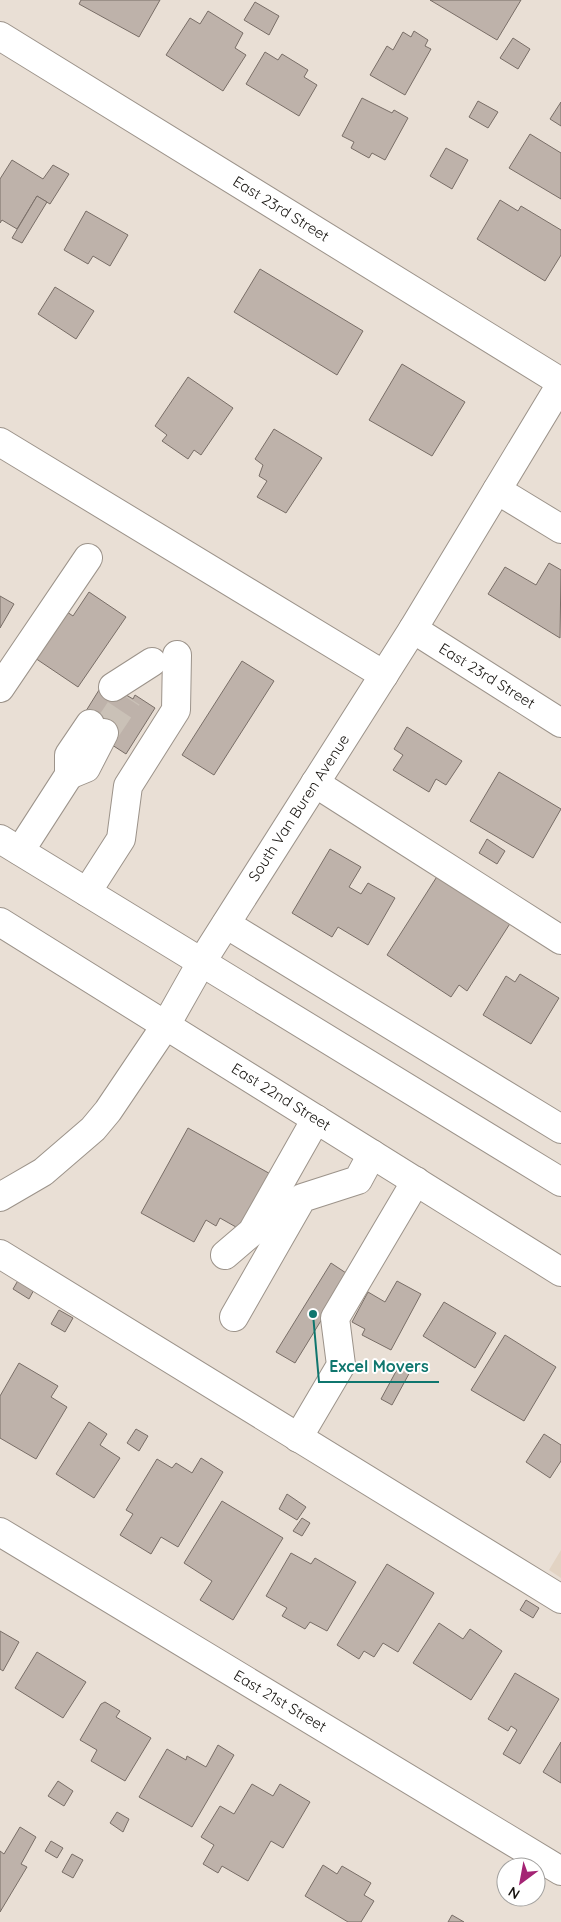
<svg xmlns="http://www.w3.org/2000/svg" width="561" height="1922" font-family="Quicksand,sans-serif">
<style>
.built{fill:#e2d3c3}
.building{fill:#beb2aa;stroke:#796e67}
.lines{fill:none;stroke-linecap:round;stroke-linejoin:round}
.minor-tunnel{stroke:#cac1b7;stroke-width:28;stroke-dasharray:28 14;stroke-linecap:butt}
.minor-casing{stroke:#9c938a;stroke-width:30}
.major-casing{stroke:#9c938a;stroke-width:30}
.minor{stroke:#fff;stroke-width:28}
.major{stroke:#fff;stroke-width:28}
.labels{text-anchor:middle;stroke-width:4;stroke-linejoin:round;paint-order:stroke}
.street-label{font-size:15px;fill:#171410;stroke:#fff}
.leader{fill:none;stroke:#0f766e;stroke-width:2}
.callout-dot{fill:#0f766e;stroke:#fff;stroke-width:2}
.callout-label{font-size:16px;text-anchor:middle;font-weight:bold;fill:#0f766e;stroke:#fff;stroke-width:4;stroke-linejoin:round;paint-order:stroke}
</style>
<rect width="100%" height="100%" fill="#e9dfd5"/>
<!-- built -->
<polygon class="built" points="561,1550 561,1578 549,1570"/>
<!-- building -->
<g class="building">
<polygon points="81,0 160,0 139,37 79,4"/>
<polygon points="430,0 521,0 497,40"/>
<polygon points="255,2 279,16 269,35 244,20"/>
<polygon points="208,11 243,33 235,48 246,55 223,91 166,55 190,18 200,24"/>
<polygon points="414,31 428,40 425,46 431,49 405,95 370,75 387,46 393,50 403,32 411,37"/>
<polygon points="513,38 530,49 518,69 500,58"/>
<polygon points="265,52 278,60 282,54 308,70 304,77 317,85 299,116 246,84"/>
<polygon points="362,98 392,113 394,110 408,118 385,160 372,153 369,158 351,148 354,142 342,136"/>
<polygon points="478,101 498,112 488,128 469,117"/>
<polygon points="561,102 561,126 550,119"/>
<polygon points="530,134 561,153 561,199 509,168"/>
<polygon points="446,148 468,160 452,189 430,176"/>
<polygon points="12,160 43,179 53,165 69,174 50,204 37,196 17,229 2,220 0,223 0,179"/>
<polygon points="37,196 47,202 22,243 12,238"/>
<polygon points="500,200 518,211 521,206 561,230 561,255 545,281 477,239"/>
<polygon points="86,211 128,235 110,266 93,256 88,264 64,250"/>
<polygon points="260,269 363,331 337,375 234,312"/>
<polygon points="55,287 94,311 76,339 38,314"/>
<polygon points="402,364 465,402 432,456 369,420"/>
<polygon points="188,377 233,408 201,455 194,450 188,459 162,441 167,435 155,426"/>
<polygon points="274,429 322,458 286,513 257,497 267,481 259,476 263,465 255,459"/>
<polygon points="549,563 561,570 560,638 488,594 505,567 536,585"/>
<polygon points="89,592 126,617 78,687 32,656 64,610 73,616"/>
<polygon points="0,596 14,604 0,628"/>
<polygon points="242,661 274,681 214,775 182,755"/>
<polygon points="104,682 133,699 135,695 155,708 126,754 106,741 81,719"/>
<polygon points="407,727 462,761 446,785 436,779 429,792 393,770 403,755 394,749"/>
<polygon points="499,772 561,809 533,858 470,821"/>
<polygon points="487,839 505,851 497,864 479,853"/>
<polygon points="330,849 361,867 349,887 361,894 368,883 395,898 368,945 338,927 332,937 292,913"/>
<polygon points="438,875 511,922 467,991 459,985 451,997 387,955"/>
<polygon points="520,974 559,998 531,1044 483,1015 506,976 515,982"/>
<polygon points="188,1128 274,1176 243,1231 220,1218 216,1226 206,1220 194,1242 141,1213"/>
<polygon points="331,1263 349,1275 295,1363 276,1352"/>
<polygon points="20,1277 36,1286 29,1299 13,1289"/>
<polygon points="397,1281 421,1294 391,1350 362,1335 365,1329 352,1322 368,1292 385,1302"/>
<polygon points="444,1302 496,1333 475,1368 423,1336"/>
<polygon points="59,1310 73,1318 65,1332 51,1324"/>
<polygon points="505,1335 556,1367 524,1421 471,1390"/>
<polygon points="19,1363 58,1386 51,1397 67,1407 36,1459 0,1438 0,1396"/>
<polygon points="400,1364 411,1370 392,1405 381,1399"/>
<polygon points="89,1422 107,1434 100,1445 120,1458 94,1498 56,1474"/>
<polygon points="136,1429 148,1436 139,1451 127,1443"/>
<polygon points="544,1434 561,1445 561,1461 550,1478 526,1462"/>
<polygon points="201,1458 223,1472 178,1547 161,1537 151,1554 120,1535 133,1514 126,1510 157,1459 172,1468 176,1463 192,1473"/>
<polygon points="287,1494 306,1507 297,1520 279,1509"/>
<polygon points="222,1501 283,1538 233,1620 200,1600 212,1581 184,1563"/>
<polygon points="302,1518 310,1523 302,1536 293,1531"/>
<polygon points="291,1553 311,1564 315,1558 356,1582 327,1631 310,1622 305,1629 282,1616 287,1608 266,1596"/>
<polygon points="387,1564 434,1593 398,1652 383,1643 374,1657 364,1651 359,1659 337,1645"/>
<polygon points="526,1600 539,1608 533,1618 520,1610"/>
<polygon points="439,1623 463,1639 470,1629 502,1651 471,1700 413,1663"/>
<polygon points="0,1631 19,1642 3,1671 0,1669"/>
<polygon points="37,1652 86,1682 63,1718 15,1688"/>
<polygon points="515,1673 559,1699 520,1764 503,1754 517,1730 511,1726 508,1731 488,1719"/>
<polygon points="105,1702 120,1711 116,1717 151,1738 125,1781 91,1761 97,1750 80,1740 101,1704"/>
<polygon points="561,1742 561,1783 543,1772"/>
<polygon points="218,1745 234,1755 192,1827 139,1797 167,1749 186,1760 187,1756 206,1767"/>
<polygon points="58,1781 73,1791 64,1806 48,1796"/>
<polygon points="252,1784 273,1796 280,1784 310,1802 283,1848 271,1841 248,1881 222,1866 218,1873 203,1864 214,1845 201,1837 220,1806 234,1814"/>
<polygon points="117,1812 129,1819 123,1832 110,1823"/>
<polygon points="20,1827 36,1837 21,1864 27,1867 0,1912 0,1851 4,1854"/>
<polygon points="51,1841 63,1848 57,1858 45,1851"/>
<polygon points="72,1854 83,1860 73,1878 62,1872"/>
<polygon points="323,1865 337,1874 342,1866 371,1883 364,1895 374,1901 361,1922 348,1922 305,1896"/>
<polygon points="452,1915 464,1922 448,1922"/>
</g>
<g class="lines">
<!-- minor-tunnel -->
<polyline class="minor-tunnel" points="104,733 128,697"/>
<!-- minor casing -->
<g class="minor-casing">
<g id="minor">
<polyline points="0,36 561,382"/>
<polyline points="0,442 384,675"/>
<polyline points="497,490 561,529"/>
<polyline points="413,629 561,723"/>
<polyline points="113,687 152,662"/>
<polyline points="0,688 88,558"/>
<polyline points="69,775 86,768 104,733"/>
<polyline points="315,783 561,940"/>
<polyline points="20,851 69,775 69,755 90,724"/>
<polyline points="87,892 121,839 128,786 176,710 177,655"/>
<polyline points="226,924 561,1129"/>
<polyline points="0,1197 43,1172 93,1129 108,1111 166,1025 201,963 413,629 561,384"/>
<polyline points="0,1254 561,1599"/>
<polyline points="225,1255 252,1232 316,1119"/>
<polyline points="234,1317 302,1198 358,1180 372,1154"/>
<polyline points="298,1438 341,1365 335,1318 416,1181"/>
<polyline points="0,1532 561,1871"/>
</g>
</g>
<!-- major casing -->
<g class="major-casing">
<g id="major">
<polyline points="0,839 561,1182"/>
<polyline points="0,922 561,1272"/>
</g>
</g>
<!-- minor -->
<use href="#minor" class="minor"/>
<!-- major -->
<use href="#major" class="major"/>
</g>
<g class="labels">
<!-- street labels -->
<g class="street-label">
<text transform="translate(281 209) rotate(32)" y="5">East 23rd Street</text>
<text transform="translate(487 676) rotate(32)" y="5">East 23rd Street</text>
<text transform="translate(299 808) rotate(-57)" y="5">South Van Buren Avenue</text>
<text transform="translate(281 1097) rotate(32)" y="5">East 22nd Street</text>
<text transform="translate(280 1701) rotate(31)" y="5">East 21st Street</text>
</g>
</g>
<!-- callouts -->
<path class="leader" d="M313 1314L319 1382H439"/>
<circle class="callout-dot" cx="313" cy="1314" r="5"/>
<g class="callout-label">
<text x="379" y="1372">Excel Movers</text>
</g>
<!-- north arrow -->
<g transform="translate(521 1882) rotate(212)"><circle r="24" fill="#ffffff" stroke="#a2a19f"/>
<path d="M0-4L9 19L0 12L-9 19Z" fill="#a42474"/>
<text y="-8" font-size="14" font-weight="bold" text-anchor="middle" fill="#171410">N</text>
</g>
</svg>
